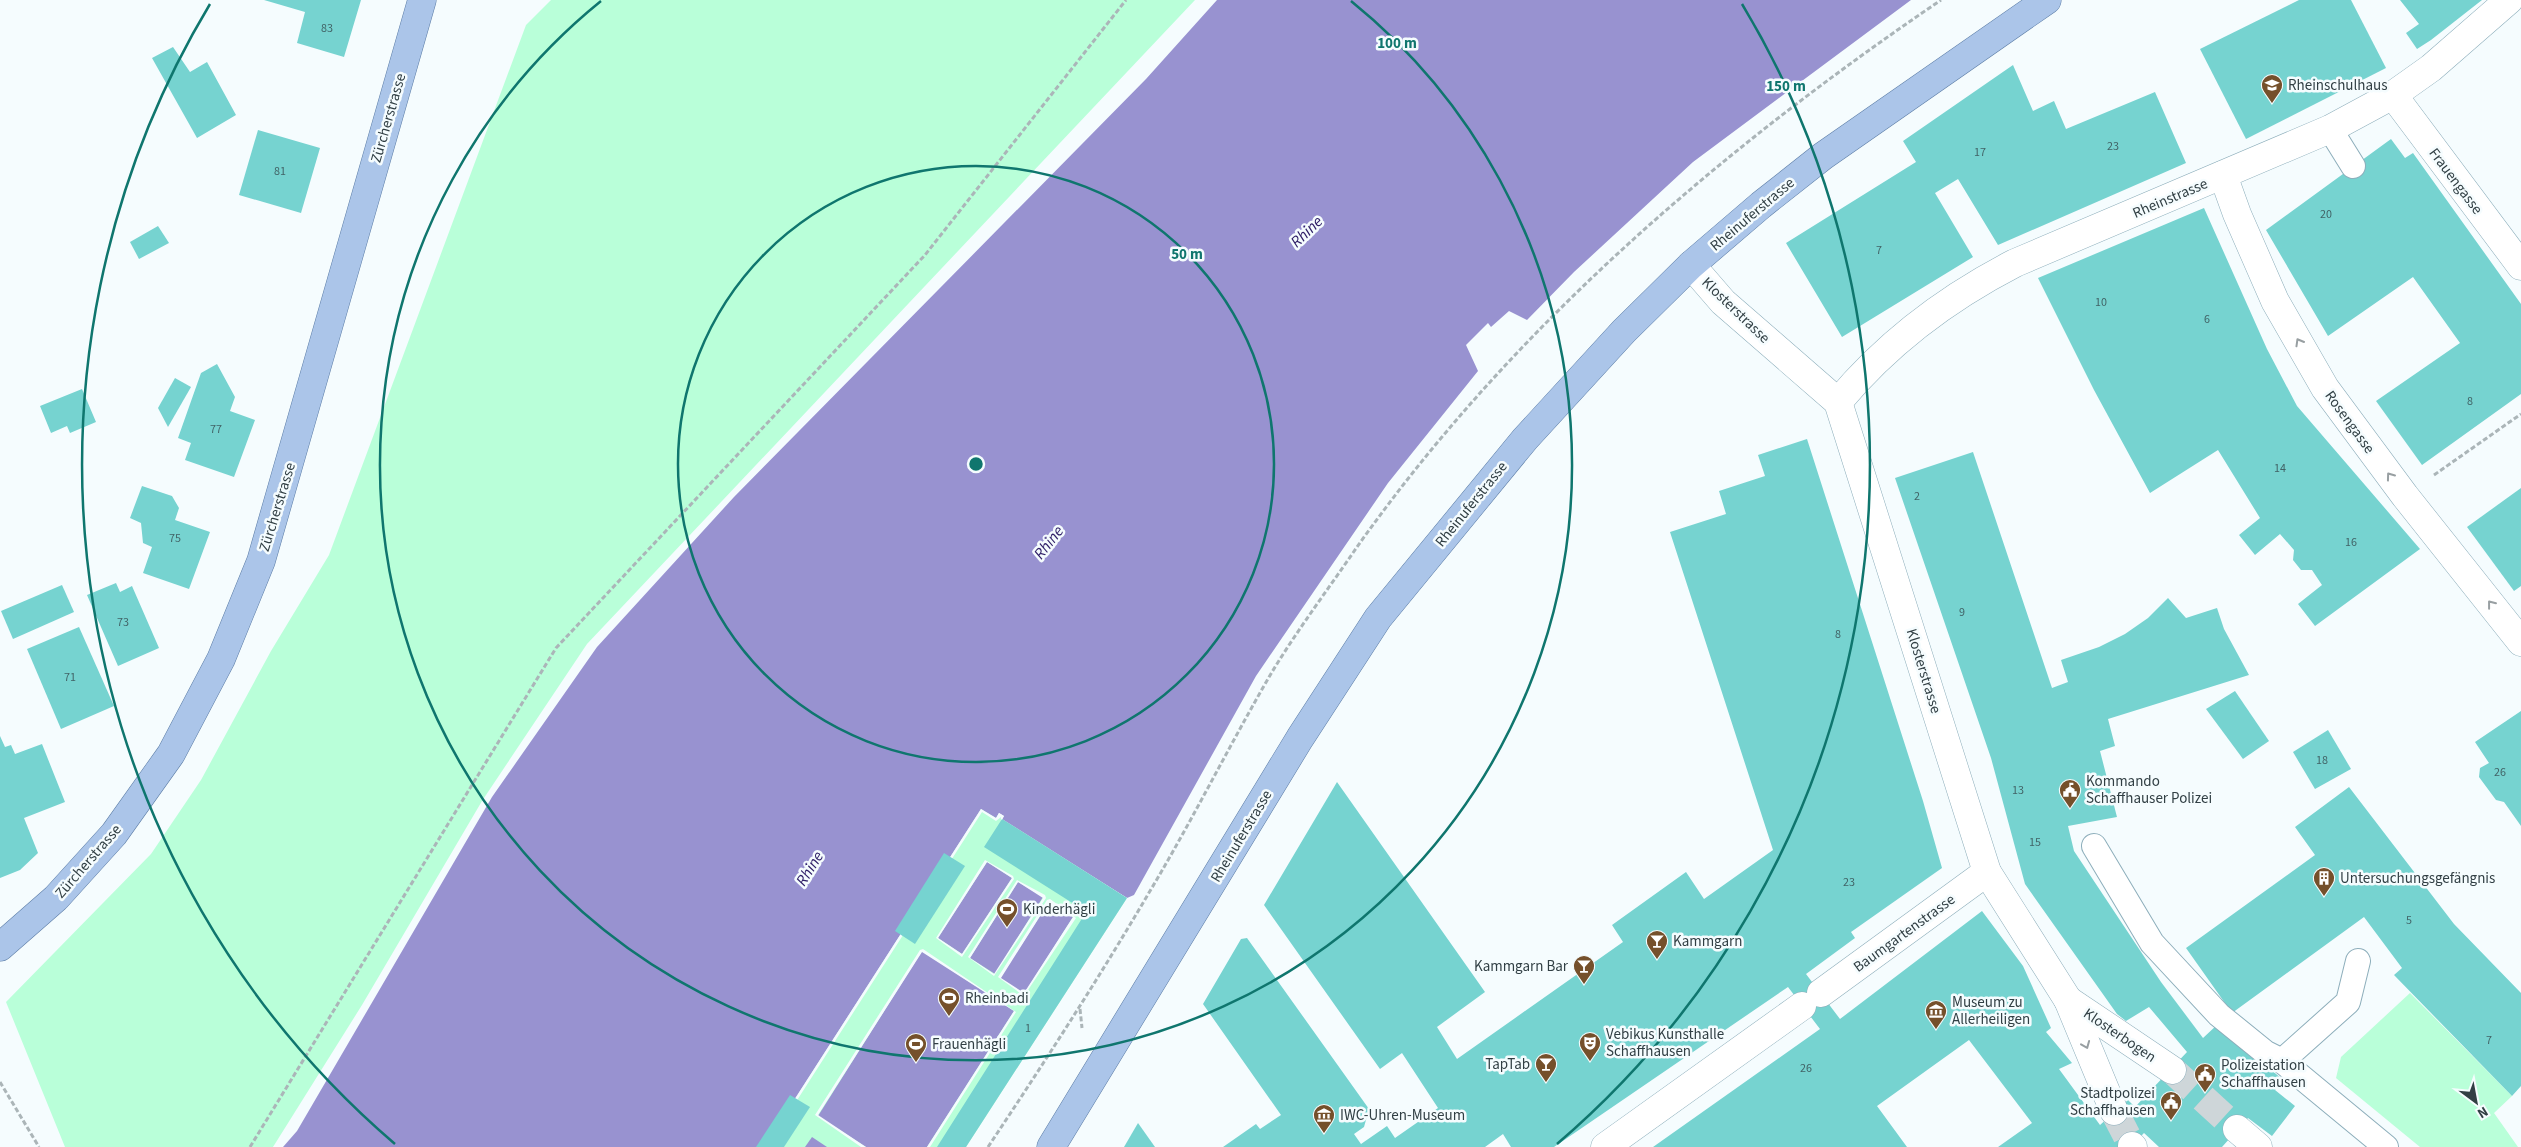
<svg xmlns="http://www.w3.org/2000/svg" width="2521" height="1147" font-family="'Source Sans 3',sans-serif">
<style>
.green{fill:#b9ffd9}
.water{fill:#9892d0}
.pier{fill:#f5fcfe;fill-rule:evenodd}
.building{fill:#76d3d0}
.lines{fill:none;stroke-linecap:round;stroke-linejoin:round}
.minor-tunnel{stroke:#ced6d9;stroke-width:28;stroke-dasharray:28 14;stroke-linecap:butt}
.service-casing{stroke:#8daebb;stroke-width:26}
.minor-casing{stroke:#8daebb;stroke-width:29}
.primary-casing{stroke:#5c7da6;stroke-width:29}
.path{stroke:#abb5b8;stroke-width:3;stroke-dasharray:5 2.5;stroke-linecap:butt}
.service{stroke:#fff;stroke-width:24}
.minor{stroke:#fff;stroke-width:28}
.primary{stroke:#abc5e9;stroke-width:28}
.oneway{stroke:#989fa2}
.ring{fill:none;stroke:#0f766e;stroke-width:2.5}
.labels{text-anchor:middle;stroke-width:5;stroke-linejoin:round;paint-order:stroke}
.number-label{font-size:12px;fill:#426467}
.poi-label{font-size:15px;fill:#313f44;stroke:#f5fcfe;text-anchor:start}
.street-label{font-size:15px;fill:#313f44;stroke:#f5fcfe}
.water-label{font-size:16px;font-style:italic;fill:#302068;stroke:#f5fcfe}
.centre{fill:#0f766e;stroke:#f5fcfe;stroke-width:2.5}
.ring-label{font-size:15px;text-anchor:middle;font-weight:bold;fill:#0f766e;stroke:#f5fcfe;stroke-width:5;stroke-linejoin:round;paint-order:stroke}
</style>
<rect width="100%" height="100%" fill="#f5fcfe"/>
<!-- green -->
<g class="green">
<polygon points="551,0 1195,0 587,644 482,801 362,1005 273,1147 65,1147 6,1002 151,854 201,780 271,651 329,555 526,25"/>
<polygon points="981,809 1004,816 1002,819 1127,898 966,1147 764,1147"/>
<polygon points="2410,993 2512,1096 2494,1113 2518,1147 2420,1147 2336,1078 2341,1057"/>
</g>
<!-- water -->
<g class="water">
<polygon points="1217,0 1911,0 1693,162 1574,272 1527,320 1509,311 1491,327 1488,323 1466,345 1478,371 1388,483 1256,676 1134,895 1127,898 1002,819 1004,816 999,813 996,818 981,809 764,1147 283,1147 297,1131 492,797 597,647 734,497 1146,79"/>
<polygon points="987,862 1012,878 962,954 938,938"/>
<polygon points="1018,882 1043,897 995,974 970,958"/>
<polygon points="1049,902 1073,917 1024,994 1000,978"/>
<polygon points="922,951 1014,1011 927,1147 866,1147 818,1116"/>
<polygon points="812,1137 827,1147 805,1147"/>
</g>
<!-- pier -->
<g class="pier">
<polygon points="981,809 996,818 999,813 1004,816 1002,820 1127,898 1125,900 1001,822 1001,817 996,821 982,812 767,1147 764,1147"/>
<path d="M985,860L1013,876L1014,879L962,957L936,938ZM987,862L1012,878L962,954L938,938Z"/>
<path d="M1017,880L1045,895L1046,898L994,976L968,957ZM1018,882L1043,898L994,974L970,958Z"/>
<path d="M1050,899L1076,918L1024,996L998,977L1047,900ZM1049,902L1073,917L1024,993L1001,978Z"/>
<polygon points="923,949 1016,1012 930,1147 927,1147 1014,1011 922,952 818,1115 866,1147 861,1147 815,1115 920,950"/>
</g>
<!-- building -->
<g class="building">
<polygon points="264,0 361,0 344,57 297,43 305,12"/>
<polygon points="2299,0 2351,0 2386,68 2246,139 2200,49"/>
<polygon points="2400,0 2482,0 2431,40 2417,49 2406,33 2419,24"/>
<polygon points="173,47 190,72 207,62 236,115 197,138 152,58"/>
<polygon points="2013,65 2033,111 2054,101 2066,129 2155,92 2186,163 1998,245 1958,179 1935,193 1973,257 1842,337 1786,243 1916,162 1903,141"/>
<polygon points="258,130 320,148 301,213 239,195"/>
<polygon points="2391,139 2405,158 2413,153 2521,304 2521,394 2422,465 2376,401 2460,343 2413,277 2328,336 2266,230"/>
<polygon points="2204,208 2267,349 2297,406 2420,549 2315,626 2298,604 2322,585 2312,570 2301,570 2293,560 2294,550 2280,534 2255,555 2239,535 2260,518 2218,450 2150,493 2094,390 2038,278"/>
<polygon points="158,226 169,243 139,259 130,242"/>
<polygon points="217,364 235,397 230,411 255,420 234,477 185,460 191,443 178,438 201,373"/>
<polygon points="175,378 191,387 168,427 158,408"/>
<polygon points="82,389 96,422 70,433 67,426 51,433 40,406"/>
<polygon points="1807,439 1923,801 1942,868 1851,932 1855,938 1806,974 1840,1019 1982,911 2023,966 2051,1028 2046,1032 2072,1063 2059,1069 2100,1125 2128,1100 2135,1107 2187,1052 2149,1007 2126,1021 2117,1014 2025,884 1991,758 1895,478 1973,452 2052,688 2068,682 2061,660 2099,647 2125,634 2148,618 2168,598 2186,618 2217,608 2224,629 2249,675 2108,719 2115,746 2100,751 2117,817 2068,826 2074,851 2161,982 2203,1038 2218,1024 2283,1080 2275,1090 2295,1106 2272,1136 2248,1118 2222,1147 2159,1147 2144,1133 2130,1147 1998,1147 2032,1123 1969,1040 1877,1106 1907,1147 1653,1147 1820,1029 1788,987 1554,1147 1511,1147 1503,1134 1485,1147 1223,1147 1256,1124 1260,1129 1281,1115 1203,1004 1241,939 1247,938 1369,1109 1364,1127 1354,1134 1361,1144 1387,1126 1395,1138 1438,1108 1402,1053 1380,1069 1264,905 1337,782 1485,992 1437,1027 1457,1059 1623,942 1612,925 1686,872 1704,899 1773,850 1670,532 1726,514 1719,491 1765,476 1758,455"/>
<polygon points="142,486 172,496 179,508 175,520 210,532 189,589 143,573 152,547 143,543 141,523 130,518"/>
<polygon points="2521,488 2521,586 2514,591 2467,527"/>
<polygon points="116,583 120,592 132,586 159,648 118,666 87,595"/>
<polygon points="62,585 74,612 13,639 1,611"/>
<polygon points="79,627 114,706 61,729 27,649"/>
<polygon points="2235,691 2269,741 2243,759 2206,709"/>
<polygon points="2521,711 2521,826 2504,802 2496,800 2479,777 2480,768 2489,763 2475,742"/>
<polygon points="2328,730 2351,769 2315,789 2293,752"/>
<polygon points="0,736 5,747 11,745 15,754 42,744 65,802 24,818 38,853 20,870 0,878"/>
<polygon points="2349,787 2454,924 2521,993 2521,1086 2512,1096 2394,975 2402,968 2364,917 2232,1013 2186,948 2315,855 2295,827"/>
<polygon points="1002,819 1127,898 966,1147 937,1147 1088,909 1077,901 1074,904 984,847"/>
<polygon points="944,853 965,866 915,944 895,931"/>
<polygon points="790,1095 810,1107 784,1147 756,1147"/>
<polygon points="1138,1123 1155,1147 1124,1147"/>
</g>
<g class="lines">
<!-- minor-tunnel -->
<g class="minor-tunnel">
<polyline points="2172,1070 2237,1129"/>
<polyline points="2114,1111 2132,1146"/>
</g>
<!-- service casing -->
<g class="service-casing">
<g id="service">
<polyline points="2330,129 2353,166"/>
<polyline points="2094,846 2152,943 2219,1015 2266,1053 2282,1061"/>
<polyline points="2358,961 2348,1002 2282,1061 2386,1147"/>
</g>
</g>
<!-- minor casing -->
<g class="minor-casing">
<g id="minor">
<polyline points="2393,95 2521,266"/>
<polyline points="2223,175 2237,214 2275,301 2325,388 2405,496 2521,642"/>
<polyline points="1691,265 1723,302 1838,402 1987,872 2068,1000 2114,1111"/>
<path d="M1838,402C1887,343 1947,298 2015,263L2330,129L2393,95L2431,68L2509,0"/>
<polyline points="1821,993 1987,872"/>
<polyline points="2068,1000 2172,1070"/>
<polyline points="2237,1129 2258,1147"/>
<polyline points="2132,1146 2133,1147"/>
<polyline points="1605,1147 1802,1006"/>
</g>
</g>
<!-- primary casing -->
<g class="primary-casing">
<g id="primary">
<polyline points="0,947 56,898 114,834 171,754 221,659 261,561 422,0"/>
<polyline points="1051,1147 1300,738 1378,618 1525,439 1624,331 1691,265 1761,205 1823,156 2047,0"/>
</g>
</g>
<!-- path -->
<g class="path">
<polyline points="2434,475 2521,414"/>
<polyline points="1080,1009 1082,1028"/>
<polyline points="0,1082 39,1147"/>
<polyline points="250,1147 556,648 925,255 1126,0"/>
<path d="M988,1147C1044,1063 1099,978 1150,891C1193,819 1230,744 1272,672C1298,629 1329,588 1357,547C1512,328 1720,150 1941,0"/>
</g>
<!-- service -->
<use href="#service" class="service"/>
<!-- minor -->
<use href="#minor" class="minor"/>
<!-- primary -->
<use href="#primary" class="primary"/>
</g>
<!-- one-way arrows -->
<defs><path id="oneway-chevron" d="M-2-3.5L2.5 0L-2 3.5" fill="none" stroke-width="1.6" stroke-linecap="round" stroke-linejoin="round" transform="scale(1.25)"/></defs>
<g class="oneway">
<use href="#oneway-chevron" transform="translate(2299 342) rotate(-120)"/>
<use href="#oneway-chevron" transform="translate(2390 476) rotate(-126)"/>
<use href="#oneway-chevron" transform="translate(2491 604) rotate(-128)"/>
<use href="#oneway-chevron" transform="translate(2086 1045) rotate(68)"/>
</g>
<!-- distance rings -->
<g class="ring">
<circle cx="976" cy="464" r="298"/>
<path d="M1351 1A596 596 0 1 1 601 1"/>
<path d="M395 1144A894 894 0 0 1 210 4M1742 4A894 894 0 0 1 1557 1144"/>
</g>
<!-- icons -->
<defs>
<g id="school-pin" transform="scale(1.125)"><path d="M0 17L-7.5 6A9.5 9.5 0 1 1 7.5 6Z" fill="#75502b" stroke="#f5fcfe"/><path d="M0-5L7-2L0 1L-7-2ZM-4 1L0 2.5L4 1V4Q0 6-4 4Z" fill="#fff"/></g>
<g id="civic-pin" transform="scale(1.125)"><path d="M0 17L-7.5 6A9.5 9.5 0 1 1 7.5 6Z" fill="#75502b" stroke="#f5fcfe"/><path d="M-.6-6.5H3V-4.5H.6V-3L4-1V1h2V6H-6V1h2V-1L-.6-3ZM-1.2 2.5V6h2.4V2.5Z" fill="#fff"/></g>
<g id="building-pin" transform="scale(1.125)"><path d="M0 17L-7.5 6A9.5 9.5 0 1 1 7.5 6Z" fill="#75502b" stroke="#f5fcfe"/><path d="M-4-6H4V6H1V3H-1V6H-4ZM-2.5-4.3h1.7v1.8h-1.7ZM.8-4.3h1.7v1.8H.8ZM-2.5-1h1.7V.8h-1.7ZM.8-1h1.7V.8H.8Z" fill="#fff"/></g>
<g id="stadium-pin" transform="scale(1.125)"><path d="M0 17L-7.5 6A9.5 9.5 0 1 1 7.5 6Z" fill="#75502b" stroke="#f5fcfe"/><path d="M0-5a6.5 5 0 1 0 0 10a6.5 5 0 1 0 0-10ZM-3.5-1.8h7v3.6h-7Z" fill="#fff"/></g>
<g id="bar-pin" transform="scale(1.125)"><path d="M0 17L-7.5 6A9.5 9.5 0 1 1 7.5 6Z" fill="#75502b" stroke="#f5fcfe"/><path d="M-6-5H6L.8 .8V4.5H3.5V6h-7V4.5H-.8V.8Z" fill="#fff"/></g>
<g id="museum-pin" transform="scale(1.125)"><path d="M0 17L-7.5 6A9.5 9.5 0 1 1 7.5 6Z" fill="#75502b" stroke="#f5fcfe"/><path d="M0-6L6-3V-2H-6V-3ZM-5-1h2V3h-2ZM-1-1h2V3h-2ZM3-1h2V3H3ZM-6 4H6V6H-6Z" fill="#fff"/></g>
<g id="theatre-pin" transform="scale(1.125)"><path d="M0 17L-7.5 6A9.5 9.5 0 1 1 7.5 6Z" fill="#75502b" stroke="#f5fcfe"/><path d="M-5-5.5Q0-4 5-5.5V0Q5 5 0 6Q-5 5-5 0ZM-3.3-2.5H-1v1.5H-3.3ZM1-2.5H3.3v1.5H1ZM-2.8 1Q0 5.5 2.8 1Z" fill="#fff"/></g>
</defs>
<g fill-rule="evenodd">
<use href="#school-pin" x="2272" y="85"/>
<use href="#civic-pin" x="2070" y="790"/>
<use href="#building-pin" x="2324" y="878"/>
<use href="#stadium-pin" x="1007" y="909"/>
<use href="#bar-pin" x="1657" y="941"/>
<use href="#bar-pin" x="1584" y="966"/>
<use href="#stadium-pin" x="949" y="998"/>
<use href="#museum-pin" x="1936" y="1011"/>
<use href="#theatre-pin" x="1590" y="1043"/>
<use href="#stadium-pin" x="916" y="1044"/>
<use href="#bar-pin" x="1546" y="1064"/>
<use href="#civic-pin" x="2205" y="1074"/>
<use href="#civic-pin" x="2171" y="1102"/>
<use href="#museum-pin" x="1324" y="1115"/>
</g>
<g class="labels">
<!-- number labels -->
<g class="number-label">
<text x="327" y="32">83</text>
<text x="2113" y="150">23</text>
<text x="1980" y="156">17</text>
<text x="280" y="175">81</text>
<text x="2326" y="218">20</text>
<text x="1879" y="254">7</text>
<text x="2101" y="306">10</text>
<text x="2207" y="323">6</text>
<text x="2470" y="405">8</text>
<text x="216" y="433">77</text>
<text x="2280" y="472">14</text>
<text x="1917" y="500">2</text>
<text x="175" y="542">75</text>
<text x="2351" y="546">16</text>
<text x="1962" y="616">9</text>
<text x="123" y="626">73</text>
<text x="1838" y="638">8</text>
<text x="70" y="681">71</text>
<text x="2322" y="764">18</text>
<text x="2500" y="776">26</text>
<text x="2018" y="794">13</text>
<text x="2035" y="846">15</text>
<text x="1849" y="886">23</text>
<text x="2409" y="924">5</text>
<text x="1028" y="1032">1</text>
<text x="2489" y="1044">7</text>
<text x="1806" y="1072">26</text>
</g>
<!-- poi labels -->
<g class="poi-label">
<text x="2288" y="90">Rheinschulhaus</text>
<text x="2086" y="786">Kommando<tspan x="2086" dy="17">Schaffhauser Polizei</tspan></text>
<text x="2340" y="883">Untersuchungsgefängnis</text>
<text x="1023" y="914">Kinderhägli</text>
<text x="1673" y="946">Kammgarn</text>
<text x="1568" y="971" text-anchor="end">Kammgarn Bar</text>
<text x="965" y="1003">Rheinbadi</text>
<text x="1952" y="1007">Museum zu<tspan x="1952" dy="17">Allerheiligen</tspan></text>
<text x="1606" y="1039">Vebikus Kunsthalle<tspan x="1606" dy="17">Schaffhausen</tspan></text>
<text x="932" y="1049">Frauenhägli</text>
<text x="1530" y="1069" text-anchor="end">TapTab</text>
<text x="2221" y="1070">Polizeistation<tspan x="2221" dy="17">Schaffhausen</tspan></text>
<text x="2155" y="1098" text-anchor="end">Stadtpolizei<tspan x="2155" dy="17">Schaffhausen</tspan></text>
<text x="1340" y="1120">IWC-Uhren-Museum</text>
</g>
<!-- street labels -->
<g class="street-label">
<text transform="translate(388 118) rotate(-74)" y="5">Zürcherstrasse</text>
<text transform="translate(2456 181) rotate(53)" y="5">Frauengasse</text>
<text transform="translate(2170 198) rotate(-23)" y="5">Rheinstrasse</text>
<text transform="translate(1752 214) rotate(-40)" y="5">Rheinuferstrasse</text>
<text transform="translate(1736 310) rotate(44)" y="5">Klosterstrasse</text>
<text transform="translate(2350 422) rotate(54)" y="5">Rosengasse</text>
<text transform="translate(1471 504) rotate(-51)" y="5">Rheinuferstrasse</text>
<text transform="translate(277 507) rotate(-73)" y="5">Zürcherstrasse</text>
<text transform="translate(1924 671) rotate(73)" y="5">Klosterstrasse</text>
<text transform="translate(1241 836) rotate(-59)" y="5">Rheinuferstrasse</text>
<text transform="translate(88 861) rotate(-49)" y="5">Zürcherstrasse</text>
<text transform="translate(1904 933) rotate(-36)" y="5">Baumgartenstrasse</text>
<text transform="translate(2120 1035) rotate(34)" y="5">Klosterbogen</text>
</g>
<!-- water labels -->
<g class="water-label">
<text transform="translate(1306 231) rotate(-44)" y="6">Rhine</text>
<text transform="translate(1048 542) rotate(-52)" y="6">Rhine</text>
<text transform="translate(809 868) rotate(-58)" y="6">Rhine</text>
</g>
</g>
<circle cx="976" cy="464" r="8" class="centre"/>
<g class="ring-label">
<text x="1397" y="48">100 m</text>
<text x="1786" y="91">150 m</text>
<text x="1187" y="259">50 m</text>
</g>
<!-- north arrow -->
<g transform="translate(2476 1102) rotate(148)" stroke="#f5fcfe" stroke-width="4" paint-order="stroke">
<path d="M0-4L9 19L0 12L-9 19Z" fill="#313f44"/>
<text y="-8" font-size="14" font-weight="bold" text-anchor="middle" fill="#313f44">N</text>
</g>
</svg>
